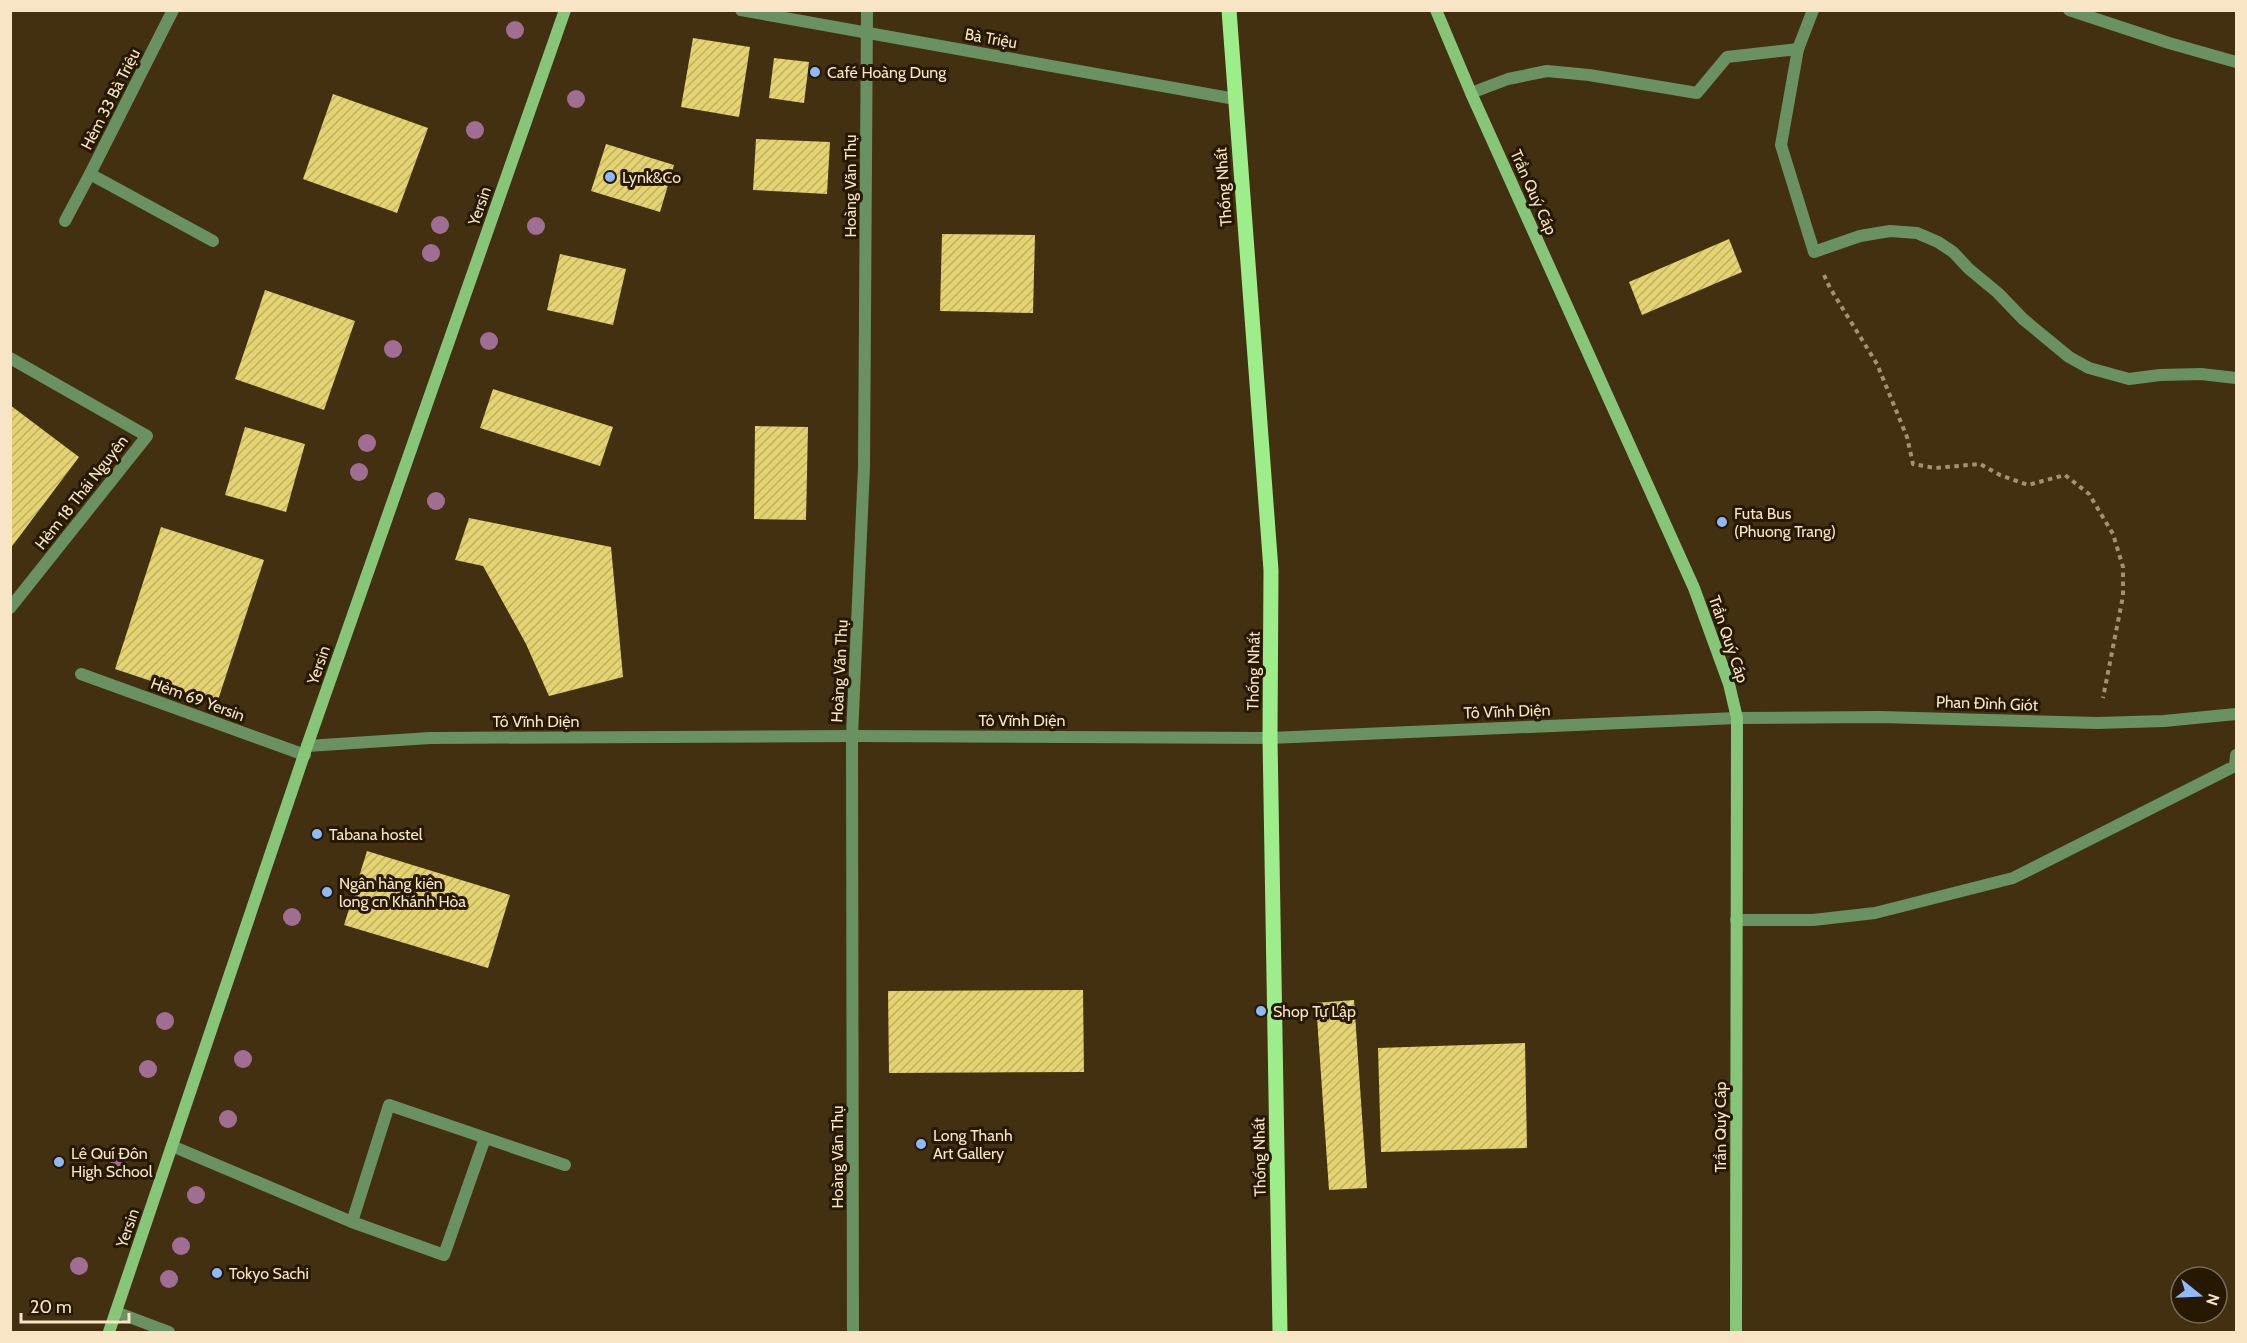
<svg xmlns="http://www.w3.org/2000/svg" width="2247" height="1343" font-family="Cabin,sans-serif">
<style>
.building{fill:url(#building-hatch)}
.lines{fill:none;stroke-linecap:round;stroke-linejoin:round}
.path{stroke:#a39171;stroke-width:4;stroke-dasharray:4.5 4.5;stroke-linecap:butt}
.lane{stroke:#6a9161;stroke-width:12}
.street{stroke:#6a9161;stroke-width:12}
.secondary{stroke:#87c679;stroke-width:12}
.primary{stroke:#9dee8a;stroke-width:15}
.tree{fill:#a06d93}
.poi-dot{fill:#8fb8fd;stroke:#261801;stroke-width:2}
.labels{text-anchor:middle;stroke-width:6;stroke-linejoin:round;paint-order:stroke}
.street-label{font-size:16px;fill:#f7e5c6;stroke:#261801}
.poi-label{font-size:16px;fill:#f7e5c6;stroke:#261801;text-anchor:start}
</style>
<defs>
<pattern id="building-hatch" width="6" height="6" patternUnits="userSpaceOnUse" patternTransform="scale(1.5)"><rect width="6" height="6" fill="#e4d370"/><path d="M-1 1l2-2M0 6l6-6M5 7l2-2" fill="none" stroke="#beb063"/></pattern>
</defs>
<rect width="100%" height="100%" fill="#423010"/>
<!-- building -->
<g class="building">
<polygon points="693,38 750,47 739,117 681,107"/>
<polygon points="774,58 809,62 804,103 769,98"/>
<polygon points="333,94 428,128 397,213 303,179"/>
<polygon points="756,139 830,142 827,194 753,190"/>
<polygon points="606,144 674,165 660,212 591,191"/>
<polygon points="942,234 1035,235 1033,313 940,311"/>
<polygon points="1729,239 1742,272 1642,315 1629,282"/>
<polygon points="560,254 626,269 613,325 547,310"/>
<polygon points="265,290 355,321 324,410 235,379"/>
<polygon points="493,389 613,427 600,466 480,428"/>
<polygon points="10,405 79,457 10,549"/>
<polygon points="755,426 808,427 806,520 754,519"/>
<polygon points="245,427 305,444 286,512 225,495"/>
<polygon points="469,518 611,547 623,677 549,696 526,644 483,566 455,560"/>
<polygon points="161,527 264,560 217,703 115,669"/>
<polygon points="367,851 510,895 488,968 344,925"/>
<polygon points="1083,990 1084,1072 889,1073 888,991"/>
<polygon points="1354,1000 1367,1188 1329,1190 1316,1003"/>
<polygon points="1525,1043 1527,1148 1381,1152 1378,1048"/>
</g>
<g class="lines">
<!-- path -->
<polyline class="path" points="1824,275 1830,288 1877,364 1907,437 1913,464 1935,468 1980,464 2000,475 2028,485 2065,475 2089,494 2113,534 2123,567 2123,596 2103,698"/>
<!-- lane -->
<g class="lane">
<polyline points="1813,10 1798,49 1781,145 1814,252 1860,236 1890,231 1917,233 1938,242 1953,252 1969,269 1998,293 2023,319 2069,357 2089,368 2129,379 2160,375 2201,374 2236,378"/>
<polyline points="2069,10 2169,43 2236,62"/>
<polyline points="1471,93 1508,79 1547,71 1589,75 1697,93 1727,57 1798,49"/>
<polyline points="65,221 90,174"/>
<polyline points="1736,920 1813,920 1875,913 2013,878 2235,766 2236,755"/>
<polyline points="116,1312 169,1332"/>
</g>
<!-- street -->
<g class="street">
<polyline points="173,10 90,174 213,241"/>
<polyline points="741,10 1235,99"/>
<polyline points="10,358 147,436 10,608"/>
<polyline points="81,674 305,755"/>
<polyline points="307,746 430,738 852,736 1270,738 1737,718 1880,717 2097,723 2164,721 2236,714"/>
<polyline points="172,1146 352,1222 389,1105 565,1165"/>
<polyline points="352,1222 444,1255 485,1138"/>
<polyline points="853,1332 852,736 864,467 867,10"/>
</g>
<!-- secondary -->
<g class="secondary">
<polyline points="1436,10 1471,93 1694,588 1729,684 1737,718 1736,1332"/>
<polyline points="109,1332 307,746 565,10"/>
</g>
<!-- primary -->
<polyline class="primary" points="1229,10 1271,570 1270,738 1280,1332"/>
</g>
<!-- trees -->
<g class="tree">
<circle cx="515" cy="30" r="9"/>
<circle cx="576" cy="99" r="9"/>
<circle cx="475" cy="130" r="9"/>
<circle cx="440" cy="225" r="9"/>
<circle cx="536" cy="226" r="9"/>
<circle cx="431" cy="253" r="9"/>
<circle cx="489" cy="341" r="9"/>
<circle cx="393" cy="349" r="9"/>
<circle cx="367" cy="443" r="9"/>
<circle cx="359" cy="472" r="9"/>
<circle cx="436" cy="501" r="9"/>
<circle cx="292" cy="917" r="9"/>
<circle cx="165" cy="1021" r="9"/>
<circle cx="243" cy="1059" r="9"/>
<circle cx="148" cy="1069" r="9"/>
<circle cx="228" cy="1119" r="9"/>
<circle cx="119" cy="1166" r="9"/>
<circle cx="196" cy="1195" r="9"/>
<circle cx="181" cy="1246" r="9"/>
<circle cx="79" cy="1266" r="9"/>
<circle cx="169" cy="1279" r="9"/>
</g>
<!-- markers -->
<g class="poi-dot">
<circle cx="815" cy="72" r="6"/>
<circle cx="610" cy="177" r="6"/>
<circle cx="1722" cy="522" r="6"/>
<circle cx="317" cy="834" r="6"/>
<circle cx="327" cy="892" r="6"/>
<circle cx="1261" cy="1011" r="6"/>
<circle cx="921" cy="1144" r="6"/>
<circle cx="59" cy="1162" r="6"/>
<circle cx="217" cy="1273" r="6"/>
</g>
<g class="labels">
<!-- street labels -->
<g class="street-label">
<text transform="translate(991 38) rotate(10)" y="6">Bà Triệu</text>
<text transform="translate(110 99) rotate(-63)" y="6">Hẻm 33 Bà Triệu</text>
<text transform="translate(850 186) rotate(-90)" y="6">Hoàng Văn Thụ</text>
<text transform="translate(1223 187) rotate(-94)" y="6">Thống Nhất</text>
<text transform="translate(1534 192) rotate(66)" y="6">Trần Quý Cáp</text>
<text transform="translate(479 206) rotate(-71)" y="6">Yersin</text>
<text transform="translate(81 492) rotate(-52)" y="6">Hẻm 18 Thái Nguyên</text>
<text transform="translate(1729 639) rotate(71)" y="6">Trần Quý Cáp</text>
<text transform="translate(318 665) rotate(-71)" y="6">Yersin</text>
<text transform="translate(839 671) rotate(-87)" y="6">Hoàng Văn Thụ</text>
<text transform="translate(1253 671) rotate(-89)" y="6">Thống Nhất</text>
<text transform="translate(198 699) rotate(20)" y="6">Hẻm 69 Yersin</text>
<text transform="translate(1987 703) rotate(2)" y="6">Phan Đình Giót</text>
<text transform="translate(1507 711) rotate(-2)" y="6">Tô Vĩnh Diện</text>
<text x="1022" y="726">Tô Vĩnh Diện</text>
<text x="536" y="727">Tô Vĩnh Diện</text>
<text transform="translate(1720 1127) rotate(-90)" y="6">Trần Quý Cáp</text>
<text transform="translate(837 1157) rotate(-90)" y="6">Hoàng Văn Thụ</text>
<text transform="translate(1259 1157) rotate(-91)" y="6">Thống Nhất</text>
<text transform="translate(127 1228) rotate(-71)" y="6">Yersin</text>
</g>
<!-- poi labels -->
<g class="poi-label">
<text x="827" y="78">Café Hoàng Dung</text>
<text x="622" y="183">Lynk&amp;Co</text>
<text x="1734" y="519">Futa Bus<tspan x="1734" dy="18">(Phuong Trang)</tspan></text>
<text x="329" y="840">Tabana hostel</text>
<text x="339" y="889">Ngân hàng kiên<tspan x="339" dy="18">long cn Khánh Hòa</tspan></text>
<text x="1273" y="1017">Shop Tự Lập</text>
<text x="933" y="1141">Long Thanh<tspan x="933" dy="18">Art Gallery</tspan></text>
<text x="71" y="1159">Lê Quí Đôn<tspan x="71" dy="18">High School</tspan></text>
<text x="229" y="1279">Tokyo Sachi</text>
</g>
</g>
<!-- border -->
<rect width="2247" height="1343" fill="none" stroke="#f7e5c6" stroke-width="24"/>
<!-- north arrow -->
<g transform="translate(2199 1295) rotate(108)"><circle r="28" fill="#261801" stroke="#7a6a50" stroke-width="1.5"/>
<path d="M0-4.5L10 22L0 15L-10 22Z" fill="#8fb8fd"/>
<text y="-9" font-size="16" font-weight="bold" text-anchor="middle" fill="#f7e5c6">N</text>
</g>
<!-- scale -->
<path d="M21 1313v9h108v-9" fill="none" stroke="#f7e5c6" stroke-width="3"/>
<text x="30" y="1313" font-size="18" fill="#f7e5c6" stroke="#261801" stroke-width="4.5" paint-order="stroke">20 m</text>
</svg>
